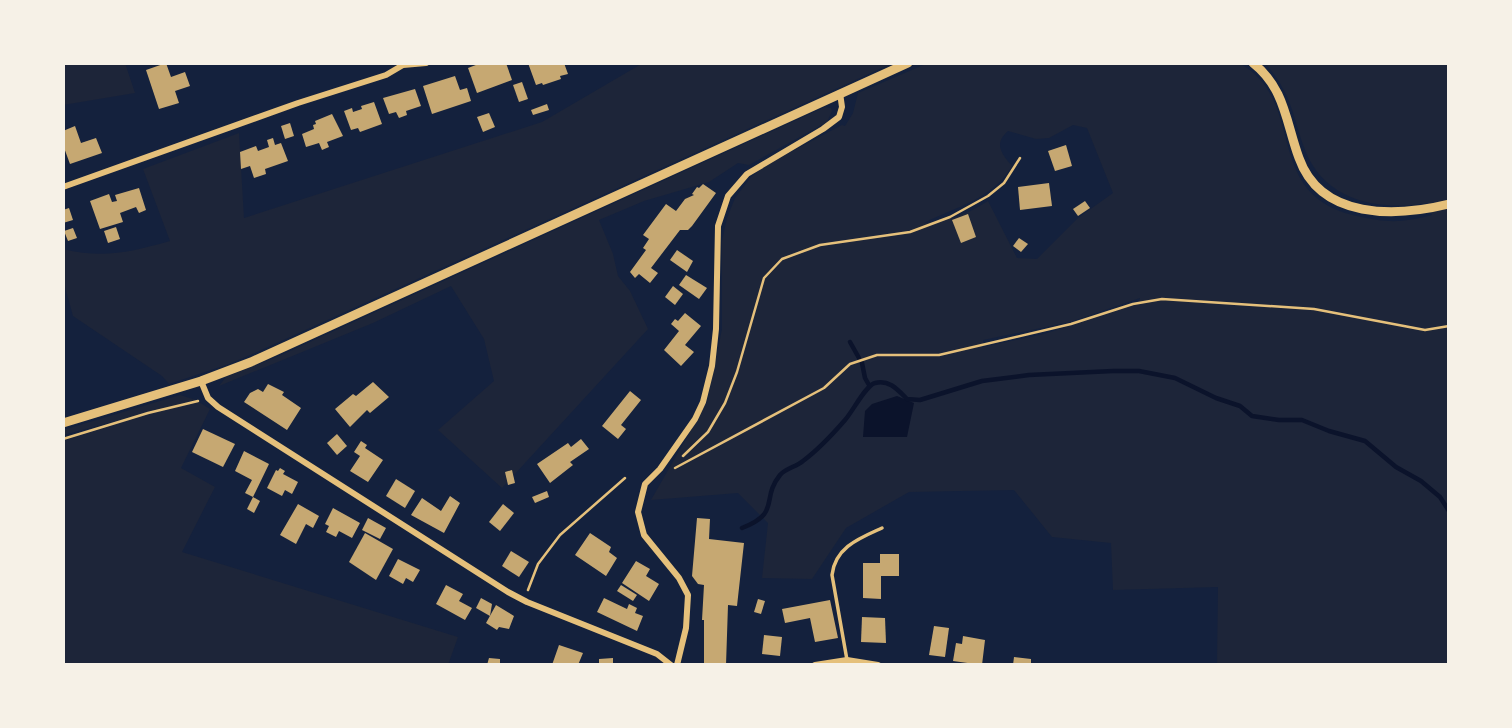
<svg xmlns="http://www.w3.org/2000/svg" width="1512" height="728" font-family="'Fira Sans',sans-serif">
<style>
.green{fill:#1d2539;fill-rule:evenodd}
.water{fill:#0b132b}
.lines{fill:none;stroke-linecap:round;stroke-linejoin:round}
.stream{stroke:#0b132b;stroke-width:4.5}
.building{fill:#c6a872}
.path{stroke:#e5c07b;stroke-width:2.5}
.service{stroke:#e5c07b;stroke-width:3.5}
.minor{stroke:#e5c07b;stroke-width:6}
.secondary{stroke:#e5c07b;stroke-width:9}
</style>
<rect width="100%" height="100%" fill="#14213d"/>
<!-- green -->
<g class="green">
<polygon points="63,63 125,63 135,93 63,105"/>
<path d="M643,63H893L257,352L229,364L169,384L162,376L73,316L63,280V249C104,259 130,252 170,241L143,169L239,133L244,218L542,122Z"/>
<path d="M928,63H1239C1309,101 1260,195 1357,216C1388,223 1401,223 1432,215L1428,203C1380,211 1325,202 1305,150C1291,112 1293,96 1265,63H1449V665H1217L1218,587L1113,590L1111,543L1052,537L1014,490L909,492L846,528L812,579L762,578L768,523L738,493L651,500L707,402L722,329V241L727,218L735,198L751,177L768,164L842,125L845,126L853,113L858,93ZM1073,125L1087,128L1113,193L1078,218L1037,259L1017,258L988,201C968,214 948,221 924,223C955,207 993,199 1012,166C1002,154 993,144 1008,131L1036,139L1049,138ZM1140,298L1138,304L1044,334L983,347V340L1070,322Z"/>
<polygon points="825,107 831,108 832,111 827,122 749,165 738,163 709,182 644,201 599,220 613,254 618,276 630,291 648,329 502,488 438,430 494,381 484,339 451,286 373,323 219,386 226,377 279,356"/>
<polygon points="180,395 196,400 63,435 63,430"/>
<polygon points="199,402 210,409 181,468 215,487 182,552 458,637 448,665 63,665 63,441 150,413"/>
</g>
<!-- water -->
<polygon class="water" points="897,396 914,403 907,437 863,437 865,411 872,404"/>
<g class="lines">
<!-- stream -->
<g class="stream">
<polyline points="850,342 859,358"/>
<polyline points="862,363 865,378 869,385"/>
<path d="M742,528C782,512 760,500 780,475C786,468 796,467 803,461C819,449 832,435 845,420C853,411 866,385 875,383C889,379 898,390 907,399L920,400L982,381L1029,375L1113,371H1139L1175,378L1216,398L1240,406L1252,416L1279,420H1302L1329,431L1365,441L1396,467L1421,481L1440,497L1449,511"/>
</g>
</g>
<!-- building -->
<g class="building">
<polygon points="166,63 171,77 185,72 190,86 175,91 179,103 159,109 146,70"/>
<polygon points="481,63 506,63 512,80 477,93 468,68"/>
<polygon points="528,63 564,63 568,74 560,76 561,79 543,85 542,83 536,85"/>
<polygon points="455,76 460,90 467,88 471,101 432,114 423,86"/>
<polygon points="522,82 528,99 519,102 513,85"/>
<polygon points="415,89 421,106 406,111 407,115 399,118 396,112 389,114 383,98"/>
<polygon points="374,102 382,124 360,132 358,128 351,130 344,111 352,108 353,112 362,109 361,106"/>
<polygon points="547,104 549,110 533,115 531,110"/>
<polygon points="489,113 495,127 483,132 477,117"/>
<polygon points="332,114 343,136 327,142 329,147 322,150 319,143 306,147 302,134 314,129 313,125 316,124 315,121"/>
<polygon points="290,123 294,136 285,139 281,126"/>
<polygon points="75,126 81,143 96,138 102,153 70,164 63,145 63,131"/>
<polygon points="273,138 275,145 281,143 288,161 265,169 266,174 254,178 250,166 241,169 240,152 256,146 258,151 269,147 267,140"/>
<polygon points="1066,145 1072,166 1055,171 1048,151"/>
<polygon points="1049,183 1052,206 1020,210 1018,187"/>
<polygon points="703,184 716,193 692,226 688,230 680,230 651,268 658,273 650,283 639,274 635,278 630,272 646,250 643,248 649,239 643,235 666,204 676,211 685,199 694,195 692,194 697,187 699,188"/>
<polygon points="139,188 146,210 139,213 136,207 120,213 123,222 100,229 90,201 109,194 112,202 117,201 115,195"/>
<polygon points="1085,201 1090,208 1078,216 1073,209"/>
<polygon points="69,208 73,220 63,223 63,210"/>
<polygon points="968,214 976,237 961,243 952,220"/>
<polygon points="116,227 120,239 108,243 104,231"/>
<polygon points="73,228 77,238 68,241 64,231"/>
<polygon points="1019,238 1028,244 1021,252 1013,246"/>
<polygon points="677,250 693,261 687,272 670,260"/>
<polygon points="686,275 707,288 699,299 679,285"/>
<polygon points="673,286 683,294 675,305 665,297"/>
<polygon points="685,313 701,326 685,345 694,352 681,366 664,350 679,331 671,324 675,319 678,321"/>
<polygon points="373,382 389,397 370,413 367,410 350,427 335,409 353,394 356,396"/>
<polygon points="268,384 284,392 282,395 301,408 287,430 244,402 250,393 258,389 263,392"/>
<polygon points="630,391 641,400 621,425 626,429 618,439 602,426"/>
<polygon points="203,429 235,444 223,467 192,452"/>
<polygon points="337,434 347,446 337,455 327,443"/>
<polygon points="581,439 589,449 570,462 573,465 550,483 537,464 568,443 571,447"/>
<polygon points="361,441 367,445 365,448 383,460 368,482 350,471 360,456 354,452"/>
<polygon points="244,451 269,464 253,497 245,493 252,480 235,471"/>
<polygon points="280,468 285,471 283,474 298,482 292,494 285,490 282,496 267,488 276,470 278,471"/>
<polygon points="512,470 515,483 508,485 505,472"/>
<polygon points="396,479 415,491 405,508 386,496"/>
<polygon points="547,491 549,497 535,503 532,497"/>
<polygon points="450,496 460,503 444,533 411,515 422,498 441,511"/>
<polygon points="253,497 260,501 254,513 247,509"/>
<polygon points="298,504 319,516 313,528 306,524 296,544 280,535"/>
<polygon points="503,504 514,513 500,531 489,522"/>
<polygon points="333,508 360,523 352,538 339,531 336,537 326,532 329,526 325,524"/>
<polygon points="368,518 386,528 380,539 362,530"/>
<polygon points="697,518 710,519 709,539 744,543 737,606 728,605 726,665 704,665 704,620 702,620 704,585 698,584 692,576"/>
<polygon points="365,533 393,549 376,580 349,562"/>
<polygon points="590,533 611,547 609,552 617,558 606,576 575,555"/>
<polygon points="511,551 529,562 519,577 502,566"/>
<polygon points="880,554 899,554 899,576 881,576 881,599 863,598 863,563 880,563"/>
<polygon points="398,559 420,570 413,582 406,578 403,584 389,576"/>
<polygon points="636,561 650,569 646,576 659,584 649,601 622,583"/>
<polygon points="446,585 463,594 459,601 472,608 465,620 436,604"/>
<polygon points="621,585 637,595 633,601 617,591"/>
<polygon points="481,598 492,604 490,616 476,608"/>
<polygon points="604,598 627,609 629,604 637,608 635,613 643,616 637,631 597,612"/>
<polygon points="758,599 765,601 761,614 754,612"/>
<polygon points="830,600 838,638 815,642 810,618 785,623 782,609"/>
<polygon points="496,605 514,616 509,629 499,627 497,630 486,623"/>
<polygon points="862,617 885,618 886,643 861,642"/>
<polygon points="934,626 949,628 945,657 929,655"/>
<polygon points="764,635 782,637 780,656 762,654"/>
<polygon points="963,636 985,640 982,665 953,661 956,643 962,644"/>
<polygon points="559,645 583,653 578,665 552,665"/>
<polygon points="1014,657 1031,659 1031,665 1013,665"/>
<polygon points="489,658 500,659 500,665 487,665"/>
<polygon points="613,658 613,665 599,665 599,659"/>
</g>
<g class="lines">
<!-- path -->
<g class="path">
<polyline points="63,439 148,413 198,401"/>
<polyline points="683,456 708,432 725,403 737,372 764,278 782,259 820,245 910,232 950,217 988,196 1004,183 1020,158"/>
<polyline points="675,468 824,388 850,364 877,355 939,355 1071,324 1133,304 1162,299 1314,309 1425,330 1449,326"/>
<polyline points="528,590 538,564 560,535 625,478"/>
</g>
<!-- service -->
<path class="service" d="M847,660L832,575C835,547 860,538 882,528"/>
<!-- minor -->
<g class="minor">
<polyline points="63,187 298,103 386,75 403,65 426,63"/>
<polyline points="201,381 208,398 218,407 508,592 527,602 657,654 671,665"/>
<polyline points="677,665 686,628 688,595 679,578 644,535 638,512 645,484 660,469 695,419 703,402 712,366 716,329 718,226 728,196 747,174 823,129 839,117 842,107 840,93"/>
<polyline points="815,665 847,660 878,665"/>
</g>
<!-- secondary -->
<g class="secondary">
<path d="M1253,63C1285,88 1286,123 1299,158C1321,220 1396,217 1449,204"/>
<polyline points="63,423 201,381 251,362 908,63"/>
</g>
</g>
<!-- border -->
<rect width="1512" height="728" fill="none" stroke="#f6f1e7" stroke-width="130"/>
</svg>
